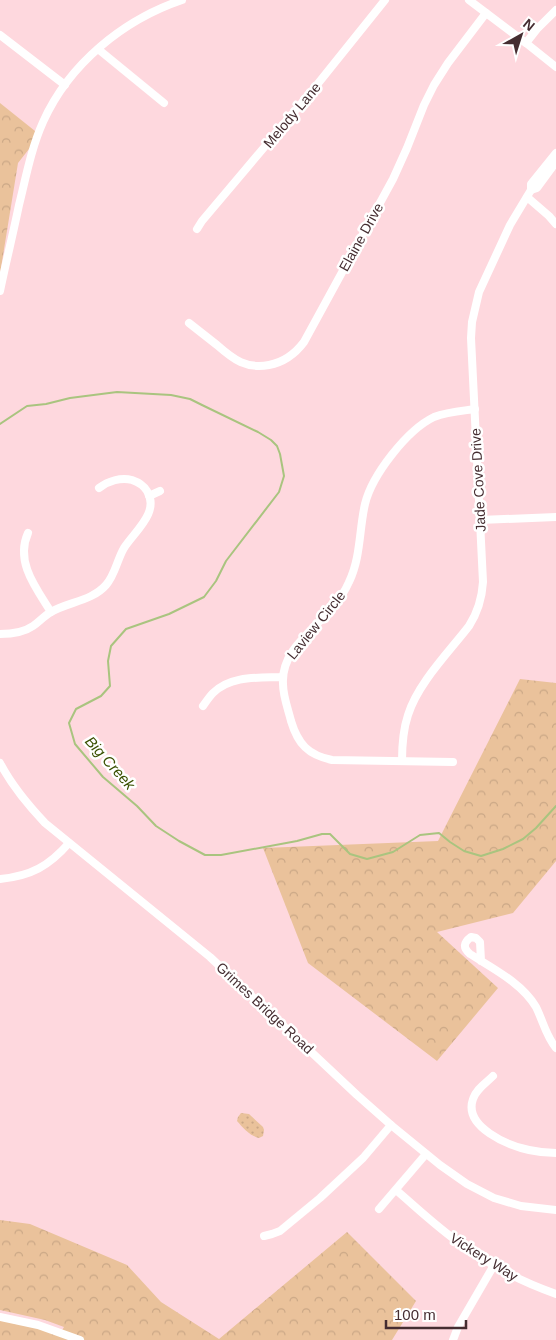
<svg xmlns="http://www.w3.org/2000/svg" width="556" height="1340" font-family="Arial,sans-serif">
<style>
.grass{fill:url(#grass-dots)}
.forest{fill:url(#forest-crowns)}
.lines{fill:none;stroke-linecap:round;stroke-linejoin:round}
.stream{stroke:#a9c47f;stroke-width:2}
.minor{stroke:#fff;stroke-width:8}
.labels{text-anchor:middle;stroke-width:5;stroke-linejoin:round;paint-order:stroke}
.street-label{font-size:14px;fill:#452d31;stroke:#fff}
.water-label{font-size:15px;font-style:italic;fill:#395000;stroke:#fff}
</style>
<defs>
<pattern id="grass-dots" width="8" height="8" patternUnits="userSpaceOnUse" patternTransform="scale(1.25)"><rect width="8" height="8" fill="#eac29b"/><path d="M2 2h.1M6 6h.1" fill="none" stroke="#caa786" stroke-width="1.8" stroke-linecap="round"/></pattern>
<pattern id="forest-crowns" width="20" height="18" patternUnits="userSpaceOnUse" patternTransform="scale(1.25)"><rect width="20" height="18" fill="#eac29b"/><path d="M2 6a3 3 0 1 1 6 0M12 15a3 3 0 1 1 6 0" fill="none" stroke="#caa786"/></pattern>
</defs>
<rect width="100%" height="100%" fill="#fed8de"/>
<!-- grass -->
<path class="grass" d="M241,1113L249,1114L263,1127L264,1130L263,1136L259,1138C250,1136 243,1128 237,1121L238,1117Z"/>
<!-- forest -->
<g class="forest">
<polygon points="0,103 40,135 18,163 0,274"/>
<polygon points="520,679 556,683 556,861 513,913 437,932 498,988 437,1061 308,963 263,848 438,841"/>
<polygon points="0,1220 30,1224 127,1265 161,1302 219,1339 347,1232 416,1301 392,1340 0,1340 0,1317 61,1332 64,1327 45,1320 0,1310"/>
</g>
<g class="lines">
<!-- stream -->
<polyline class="stream" points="0,424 27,406 46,404 70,398 117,392 171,395 190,399 202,405 258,432 271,440 277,446 280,454 284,476 279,492 226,561 216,581 204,597 169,614 126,629 111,646 108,661 110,686 101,696 76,709 69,723 75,744 103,777 137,806 156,826 179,841 205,855 221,855 297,841 322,834 330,834 350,854 367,859 393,852 420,835 439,833 450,842 464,851 481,856 503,849 523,839 536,828 556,806"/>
<!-- minor -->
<g class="minor">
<polyline points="469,0 526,43 556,67"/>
<polyline points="0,35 65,85"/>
<polyline points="526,43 537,29 556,10"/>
<polyline points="98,49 164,103"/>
<polyline points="531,190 537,188 556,162"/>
<polyline points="527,197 549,216 556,224"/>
<polyline points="197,229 202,221 316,86 385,0"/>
<path d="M0,291C6,262 13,234 19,205C26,177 31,149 43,122C69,64 123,20 182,0"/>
<path d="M189,323C198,330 208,338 217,345C234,360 246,369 269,365C285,362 295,354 304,342L393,179L407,148L424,105L434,85L448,63L486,13"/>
<polyline points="149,496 160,491"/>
<polyline points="480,520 556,517"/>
<path d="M28,533C15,562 36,588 51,612"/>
<path d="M0,634C11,634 23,633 33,626C39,622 44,616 51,612C68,602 92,601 106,585C115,575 117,560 124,548C135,531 160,512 147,491C144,486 138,482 132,480C121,477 108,481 99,488"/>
<path d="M203,706C206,702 209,697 213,693C231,675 259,678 283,677"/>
<path d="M402,761C402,746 403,730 408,715C418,683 449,652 469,626C478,612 482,598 483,582L471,338L472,322L479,292L510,225L531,190V184L556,153"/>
<path d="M453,762L332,760C308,755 298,744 291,721C288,709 283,696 283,684C281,650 313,631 333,607C339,600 345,591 349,582C361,557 359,530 365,504C372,475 407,430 434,417C447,412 461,411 475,409"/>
<path d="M0,763C12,786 28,805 45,823L210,957L357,1095L391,1125L440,1165L467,1184L494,1198L521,1206L556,1210"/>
<path d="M0,879C31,876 49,866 69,843"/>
<path d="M481,961L480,942L476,938L471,937C463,943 463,948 470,954C492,968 522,983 536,1007C543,1021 546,1036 556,1048"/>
<path d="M493,1076C486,1083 476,1089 473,1099C463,1127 509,1146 529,1150C538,1152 547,1153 556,1153"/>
<path d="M396,1190C417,1208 438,1228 461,1244C489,1265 522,1282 556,1294"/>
<polyline points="379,1209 426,1154"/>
<polyline points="264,1236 272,1234 280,1231 320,1198 363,1158 391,1125"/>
<polyline points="0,1317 38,1325 80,1340"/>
<polyline points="453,1340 458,1327 494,1265"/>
</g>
</g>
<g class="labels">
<!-- street labels -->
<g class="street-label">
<text transform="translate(292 115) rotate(-50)" y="5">Melody Lane</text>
<text transform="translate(361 237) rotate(-61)" y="5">Elaine Drive</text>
<text transform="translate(478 480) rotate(-93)" y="5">Jade Cove Drive</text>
<text transform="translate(316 625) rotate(-51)" y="5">Laview Circle</text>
<text transform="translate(265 1008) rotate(43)" y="5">Grimes Bridge Road</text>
<text transform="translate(484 1257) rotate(32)" y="5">Vickery Way</text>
</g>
<!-- water labels -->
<g class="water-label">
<text transform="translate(110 763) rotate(48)" y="5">Big Creek</text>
</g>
</g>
<!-- north arrow -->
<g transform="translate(521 35) rotate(39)" stroke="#ffffff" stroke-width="4" paint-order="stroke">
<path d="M0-4L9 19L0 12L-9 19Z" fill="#452d31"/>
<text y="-8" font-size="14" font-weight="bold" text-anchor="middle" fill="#452d31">N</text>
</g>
<!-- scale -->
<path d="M386 1320v8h80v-8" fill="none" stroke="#452d31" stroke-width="2.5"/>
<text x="394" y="1320" font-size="15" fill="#452d31" stroke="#ffffff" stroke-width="4" paint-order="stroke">100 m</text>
</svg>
